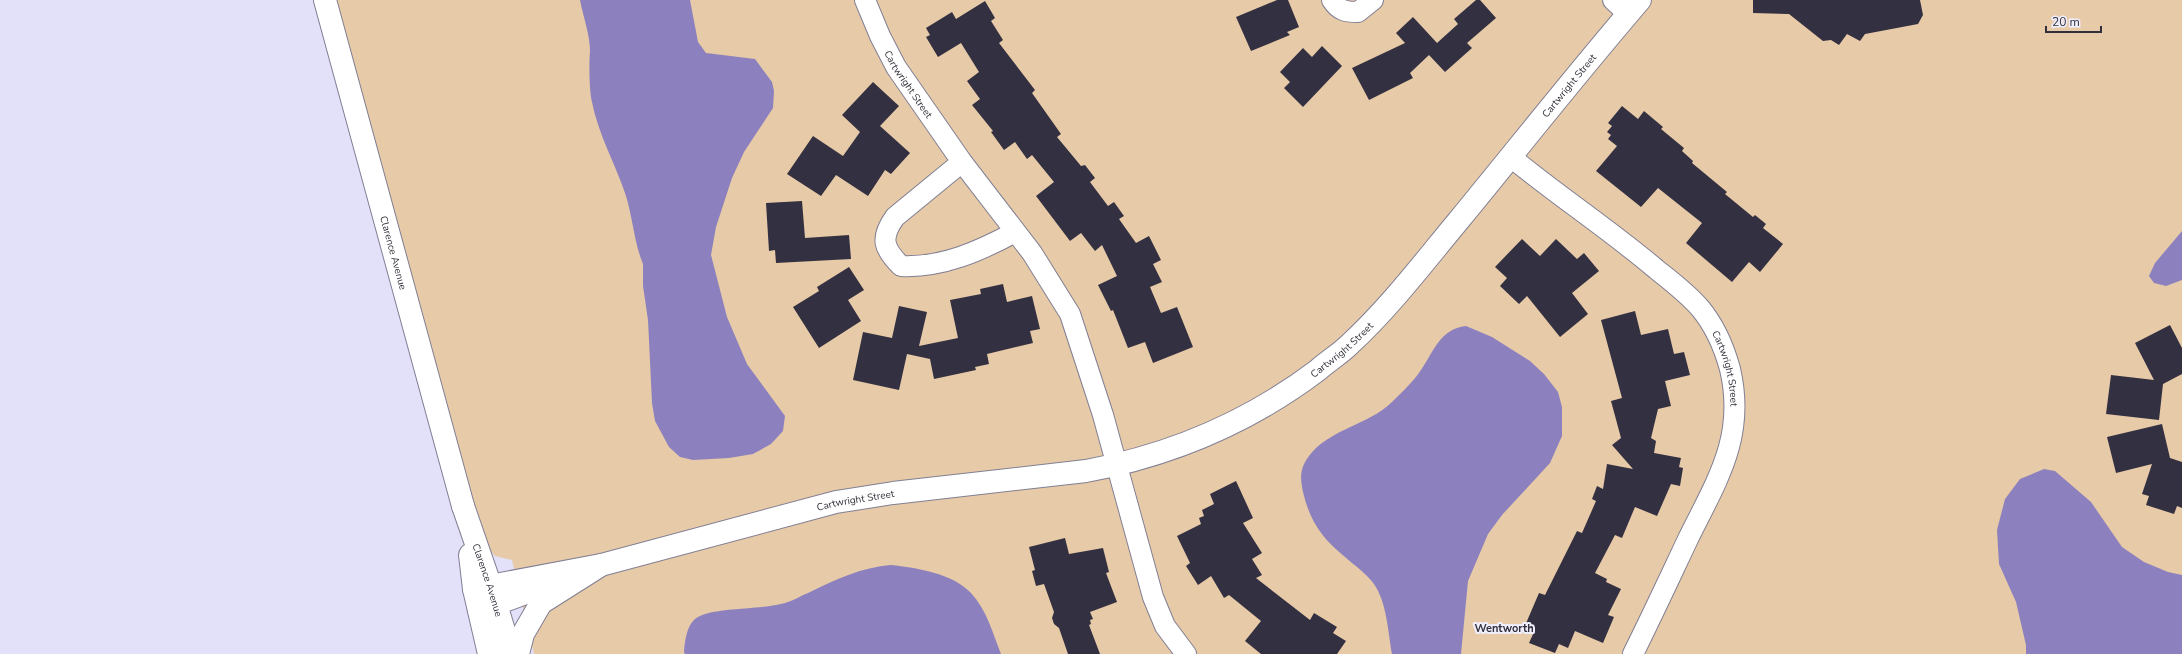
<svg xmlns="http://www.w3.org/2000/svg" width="2182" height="654" font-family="'Nunito Sans',sans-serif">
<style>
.green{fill:#e7caa7}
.water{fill:#8c81be}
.building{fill:#333042}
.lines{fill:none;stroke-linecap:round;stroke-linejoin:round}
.minor-casing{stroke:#817f94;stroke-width:22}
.tertiary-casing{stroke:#817f94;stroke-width:24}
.secondary-casing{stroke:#817f94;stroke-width:24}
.minor{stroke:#fff;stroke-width:20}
.tertiary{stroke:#fff;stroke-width:22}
.secondary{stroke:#fff;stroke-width:22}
.labels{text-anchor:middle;stroke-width:4;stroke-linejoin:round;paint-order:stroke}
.street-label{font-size:10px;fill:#312f39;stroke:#f0effe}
.neighbourhood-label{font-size:11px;font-weight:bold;fill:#312f39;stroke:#f0effe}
</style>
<rect width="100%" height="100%" fill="#e3e0f9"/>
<!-- green -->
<polygon class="green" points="336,0 2182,0 2182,654 534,654 512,560 495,556 485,545 472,504"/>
<!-- water -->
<g class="water">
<path d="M580,0H690L698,42L706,53L755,59L772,82L774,91L773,108L744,152L732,178L716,227L711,255L727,317L747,364L785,416L783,431L771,444L753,454L729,458L693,460L680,457L669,447L655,421L652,403L648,320L643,286V264C634,242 633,219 626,196C616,165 598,134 592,102C589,90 589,63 590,51C590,35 583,16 580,0Z"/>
<polygon points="2182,231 2182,280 2166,286 2154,283 2149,276 2155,263"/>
<path d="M1466,326L1492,337L1530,361L1544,374L1558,392L1562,407V436L1550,463L1502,515L1488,534L1468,581L1461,654H1392C1388,632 1387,603 1374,584C1366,573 1355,566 1345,557C1323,539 1311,523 1304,496C1300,480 1299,469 1309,456C1329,429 1369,425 1392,402C1402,392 1413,382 1421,370C1434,351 1440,329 1466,326Z"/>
<polygon points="2044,469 2055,471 2091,502 2122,547 2144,562 2168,572 2182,575 2182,654 2026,654 2026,645 2016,602 1999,564 1997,530 2005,499 2020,479"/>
<path d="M891,565C917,568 952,573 971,593C987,610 993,634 1001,654H685L684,652C685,640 687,623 698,617C716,607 762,610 785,603C793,601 800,596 808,593C834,580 862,567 891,565Z"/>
</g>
<!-- building -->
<g class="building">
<polygon points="1277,0 1288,0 1299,27 1287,32 1290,35 1251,51 1236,17"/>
<polygon points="1476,0 1480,0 1496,18 1467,43 1472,48 1445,72 1429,55 1410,73 1413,78 1369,100 1352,68 1405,43 1396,33 1413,17 1437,43 1458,24 1454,19"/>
<polygon points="1753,0 1920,0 1923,15 1918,24 1865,34 1860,41 1847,34 1839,45 1831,40 1823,41 1789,14 1753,13"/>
<polygon points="985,1 995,18 991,21 1003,40 999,43 1035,90 1032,93 1061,134 1057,137 1081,166 1085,165 1095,178 1090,182 1108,206 1114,202 1124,216 1119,219 1136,243 1149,236 1161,260 1153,264 1162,282 1150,287 1161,313 1177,307 1193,347 1153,363 1145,342 1128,348 1113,310 1111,311 1098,285 1117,276 1102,245 1095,251 1081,233 1070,241 1036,196 1054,182 1032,155 1027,159 1015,142 1004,150 991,132 993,131 972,105 980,99 967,81 979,72 961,43 938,57 926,37 930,35 926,28 952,12 956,19"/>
<polygon points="1322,46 1342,66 1303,107 1284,88 1290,82 1280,72 1303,48 1312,57"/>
<polygon points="873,82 899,106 880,126 910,153 891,174 885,170 868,196 836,175 821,196 787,174 813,136 843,156 860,132 842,115"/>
<polygon points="1622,106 1638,119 1644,111 1663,127 1661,129 1684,148 1682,151 1693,161 1692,163 1727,192 1725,194 1753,217 1755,215 1766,224 1763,228 1783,244 1760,272 1749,262 1732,282 1686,243 1702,223 1658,188 1641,207 1596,171 1617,146 1608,139 1611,135 1607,132 1612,126 1608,123"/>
<polygon points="802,201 805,238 849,235 851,259 776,263 775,250 769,251 766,203"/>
<polygon points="1522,239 1540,256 1556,239 1577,259 1584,253 1599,271 1572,293 1588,314 1560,337 1527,296 1519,304 1500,286 1507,278 1495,267"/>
<polygon points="849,267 864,290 848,300 861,321 819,348 793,307 819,291 817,287"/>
<polygon points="1003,284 1007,302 1032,296 1040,329 1030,331 1033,343 987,354 989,364 975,367 976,370 934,379 930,359 907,354 899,390 853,380 863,332 892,338 899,306 927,312 919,346 958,338 950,300 981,294 980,289"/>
<polygon points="1635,311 1641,335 1668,329 1674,354 1684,352 1690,375 1665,381 1671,406 1658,409 1651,438 1656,441 1654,453 1681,458 1679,467 1683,468 1680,486 1671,484 1657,516 1635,507 1622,538 1615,535 1595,573 1607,579 1606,582 1621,589 1608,615 1614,617 1603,643 1575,631 1568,648 1559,644 1555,653 1529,643 1534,632 1524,628 1539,593 1545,595 1577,531 1582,533 1596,501 1592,499 1597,486 1603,489 1607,464 1633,469 1612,445 1621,438 1611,401 1622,398 1601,320"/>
<polygon points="2170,325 2182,348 2182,374 2163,384 2159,420 2106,414 2111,375 2154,380 2135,343"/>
<polygon points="2162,424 2170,458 2182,462 2182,508 2177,506 2174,514 2146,505 2149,496 2142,494 2152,464 2116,473 2107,437"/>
<polygon points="1236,481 1253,518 1243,523 1262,553 1252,559 1262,575 1256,578 1310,620 1314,613 1337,627 1333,633 1346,641 1337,654 1261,654 1245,641 1261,621 1229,595 1224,598 1211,576 1198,585 1186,566 1190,563 1177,536 1201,524 1199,518 1204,516 1202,510 1214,504 1210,494"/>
<polygon points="1065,538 1069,554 1103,548 1109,572 1106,573 1117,602 1090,612 1093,619 1090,620 1091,624 1089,625 1100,654 1068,654 1059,628 1054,624 1052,618 1054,612 1044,584 1036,586 1032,571 1035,570 1029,547"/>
</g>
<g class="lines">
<!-- minor casing -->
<g class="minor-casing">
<g id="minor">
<path id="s1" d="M865,0L880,36L896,67L962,162L1032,253L1070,314L1103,415L1153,597L1165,626L1186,654"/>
<path d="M1332,0C1339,11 1346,12 1358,12L1373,0"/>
<polyline points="1613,0 1628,14"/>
<path id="s2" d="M1511,157C1558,196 1609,229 1656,269C1671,281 1687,293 1700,308C1715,326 1724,347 1730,369C1746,437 1717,480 1688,539C1670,577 1652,616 1633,654"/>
<path d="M962,162L895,217C880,238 883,248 901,266C942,268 980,251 1015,232"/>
</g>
</g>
<!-- tertiary casing -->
<g class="tertiary-casing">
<g id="tertiary">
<path id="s3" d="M325,0L463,506"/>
<path id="s4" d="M474,589L601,565L836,502L893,493L1086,471C1172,455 1248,423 1318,370C1328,361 1340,354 1350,344C1390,307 1424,262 1459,220C1519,147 1578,72 1640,0"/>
<polyline points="479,610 553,583"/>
</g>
</g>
<!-- secondary casing -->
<g class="secondary-casing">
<g id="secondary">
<path id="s5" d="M463,506L490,584L511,654"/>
<polyline points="470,555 474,589 489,654"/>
<polyline points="518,654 523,634 541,603 601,565"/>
</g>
</g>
<!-- minor -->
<use href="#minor" class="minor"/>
<!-- tertiary -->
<use href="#tertiary" class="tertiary"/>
<!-- secondary -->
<use href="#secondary" class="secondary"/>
</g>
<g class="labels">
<!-- street labels -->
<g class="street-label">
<text dy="4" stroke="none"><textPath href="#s1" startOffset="95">Cartwright Street</textPath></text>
<text dy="4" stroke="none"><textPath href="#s4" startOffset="1260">Cartwright Street</textPath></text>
<text dy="4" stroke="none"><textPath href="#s3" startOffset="262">Clarence Avenue</textPath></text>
<text dy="4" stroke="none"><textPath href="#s4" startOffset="911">Cartwright Street</textPath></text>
<text dy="4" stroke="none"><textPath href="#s2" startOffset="309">Cartwright Street</textPath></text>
<text dy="4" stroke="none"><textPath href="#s4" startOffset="392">Cartwright Street</textPath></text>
<text dy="4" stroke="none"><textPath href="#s5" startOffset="78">Clarence Avenue</textPath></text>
</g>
<!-- neighbourhood labels -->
<g class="neighbourhood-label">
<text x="1504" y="632">Wentworth</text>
</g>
</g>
<!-- scale -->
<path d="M2046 26v6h55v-6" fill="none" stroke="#312f39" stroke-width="2"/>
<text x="2052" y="26" font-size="12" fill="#312f39" stroke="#f0effe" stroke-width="3" paint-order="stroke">20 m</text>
</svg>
